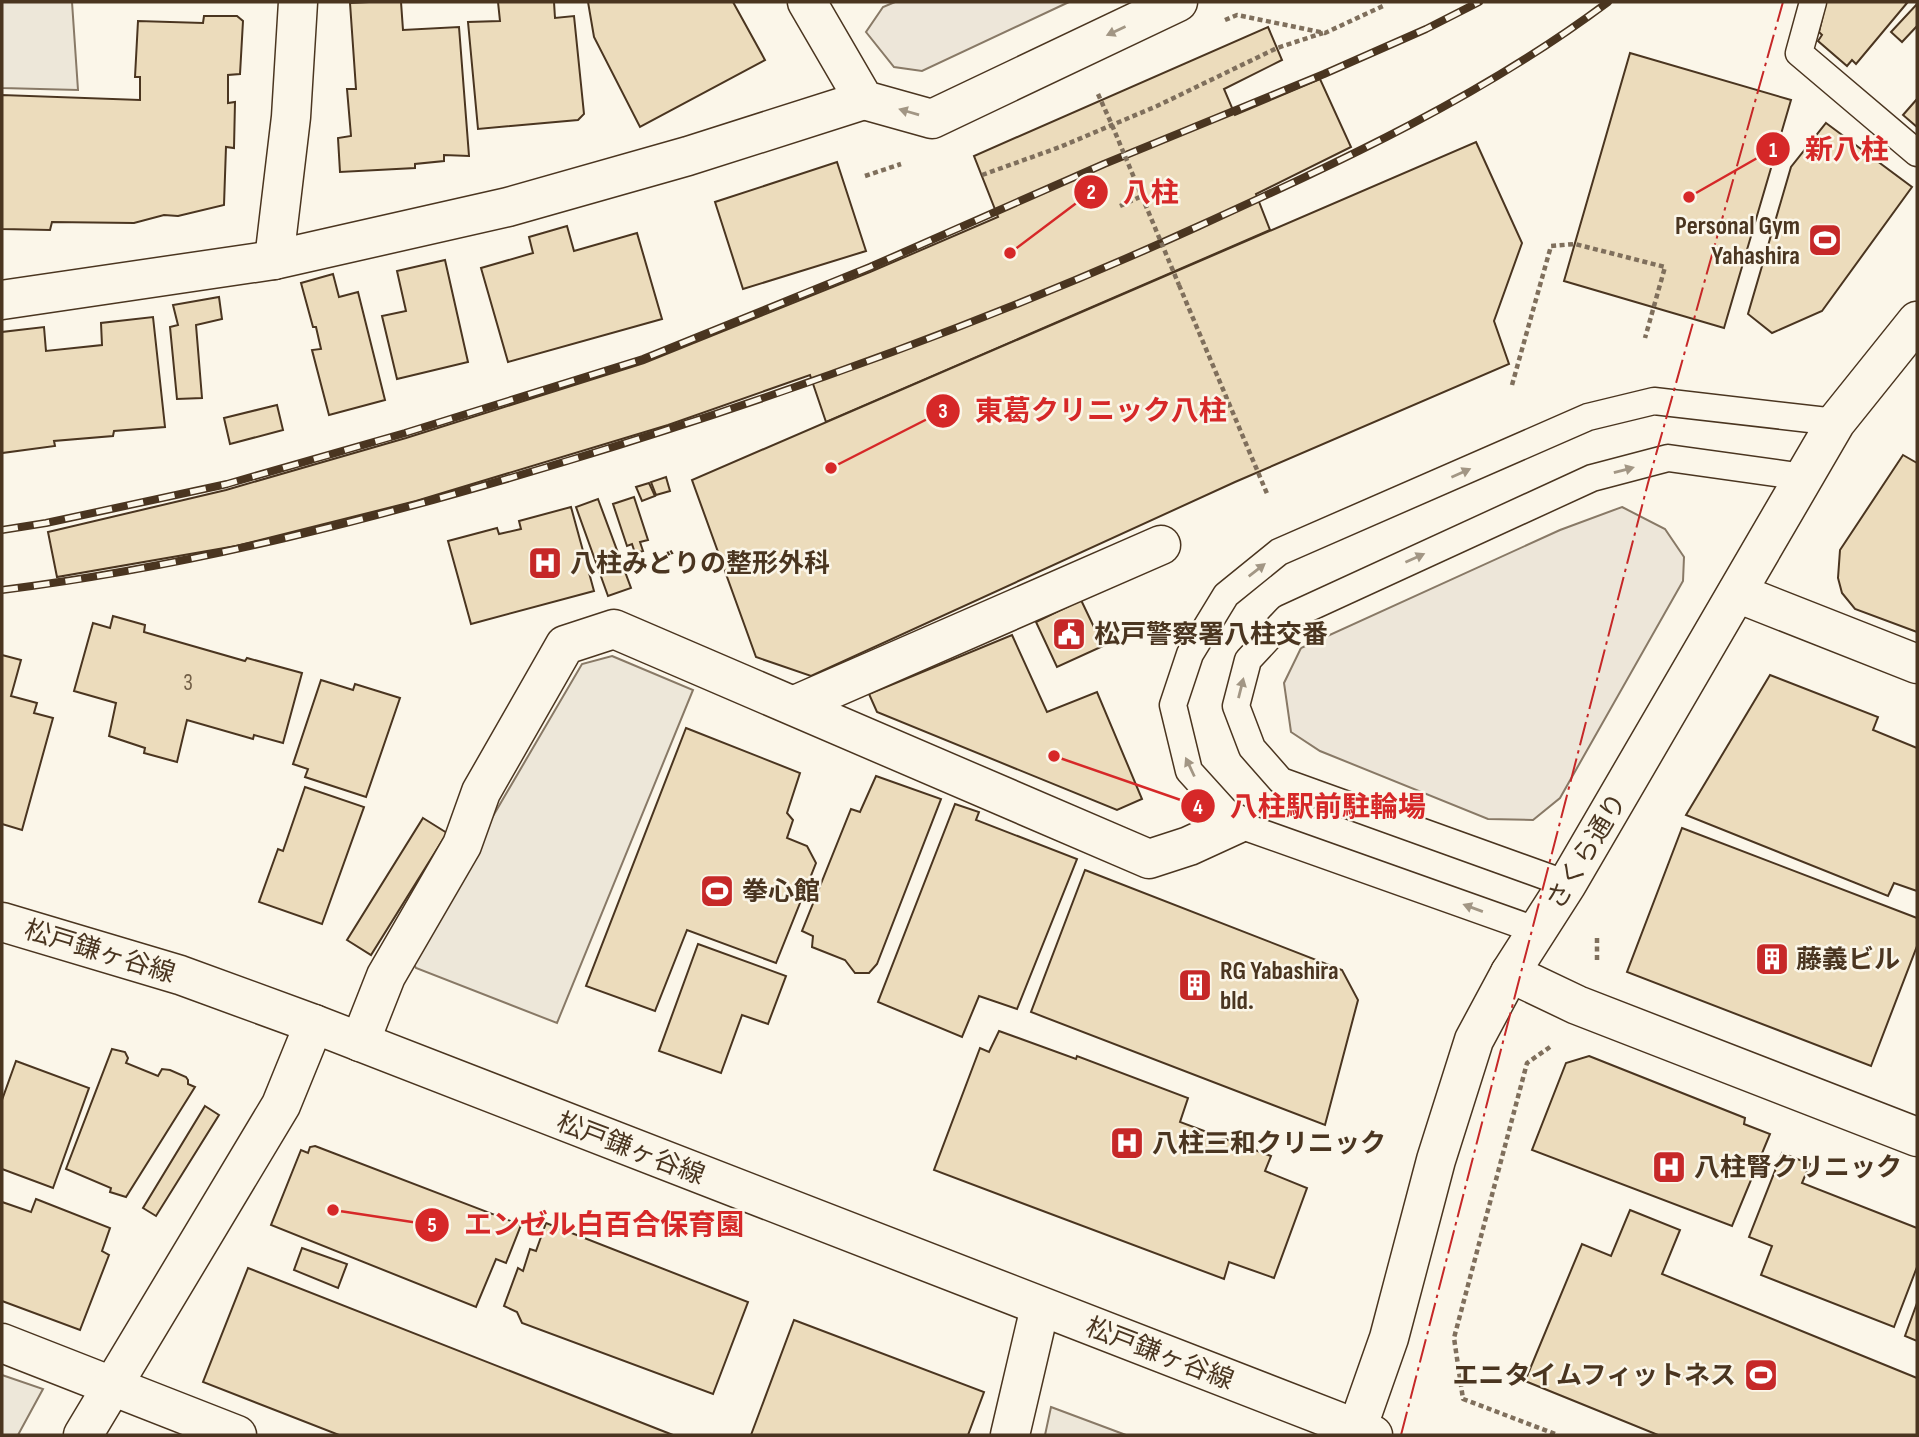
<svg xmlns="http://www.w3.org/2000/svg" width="1919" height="1437" font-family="'Sofia Sans Condensed','Noto Sans JP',sans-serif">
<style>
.grass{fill:#ede6d9;stroke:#887966;stroke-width:2}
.parking{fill:#ede7d9;stroke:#887966;stroke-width:2}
.building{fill:#ecdcbc;stroke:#4a3520;stroke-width:2}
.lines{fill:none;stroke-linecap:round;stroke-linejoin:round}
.lane-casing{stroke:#4a3520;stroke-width:29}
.street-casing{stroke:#4a3520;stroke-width:41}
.secondary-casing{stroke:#4a3520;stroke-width:41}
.path{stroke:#7f6f5c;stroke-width:4.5;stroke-dasharray:5 3.5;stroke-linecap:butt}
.lane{stroke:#fbf6e9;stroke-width:26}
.street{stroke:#fbf6e9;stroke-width:38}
.secondary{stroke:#fbf6e9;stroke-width:38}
.rail-casing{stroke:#4a3520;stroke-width:8}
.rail{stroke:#fbf6e9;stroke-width:5;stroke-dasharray:16;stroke-linecap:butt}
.path-bridge{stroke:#7f6f5c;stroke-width:4.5;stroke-dasharray:5 3.5;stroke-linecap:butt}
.power{stroke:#c62828;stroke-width:2;stroke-dasharray:24 5 3.5 5;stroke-linecap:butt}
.oneway{fill:#a29684}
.labels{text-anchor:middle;stroke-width:5;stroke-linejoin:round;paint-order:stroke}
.number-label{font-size:23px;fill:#725f47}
.poi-label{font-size:26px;font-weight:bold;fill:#4a3520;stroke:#fbf6e9;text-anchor:start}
.street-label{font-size:26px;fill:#4a3520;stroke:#fbf6e9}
.leader{fill:none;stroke:#d62828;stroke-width:2.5}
.callout-dot{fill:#d62828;stroke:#fbf6e9;stroke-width:2.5}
.mark-label{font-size:21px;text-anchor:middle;font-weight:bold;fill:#fff}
.callout-label{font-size:28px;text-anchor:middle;font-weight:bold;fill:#d62828;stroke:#fbf6e9;stroke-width:5;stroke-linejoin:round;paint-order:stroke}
</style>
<rect width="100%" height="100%" fill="#fbf6e9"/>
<!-- grass -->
<g class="grass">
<polygon points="895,2 1069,2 922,71 894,67 866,32 883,7"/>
<polygon points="1622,507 1665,529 1684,557 1683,581 1560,798 1533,820 1488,819 1320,751 1291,732 1284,683 1301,648 1560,530"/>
</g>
<!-- parking -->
<g class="parking">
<polygon points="2,2 72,2 78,90 2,88"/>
<polygon points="612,656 693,690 557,1023 416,968 410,958 582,664"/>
<polygon points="2,1375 43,1389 18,1435 2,1435"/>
<polygon points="1051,1407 1126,1435 1045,1435"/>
</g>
<!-- building -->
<g class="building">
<polygon points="369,2 401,2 403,30 459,27 469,156 444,155 444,161 415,164 415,168 340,172 338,138 351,136 347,89 356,89 350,3"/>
<polygon points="498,2 554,2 555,18 574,16 584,114 578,120 478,129 468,22 500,21"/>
<polygon points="588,2 733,2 765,60 640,127 594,37"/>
<polygon points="1826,2 1905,2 1907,3 1856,64 1852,60 1847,66 1818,41 1822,35 1819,32"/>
<polygon points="1917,4 1917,26 1902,42 1891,32"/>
<polygon points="204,16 237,16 243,21 240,74 228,75 228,103 235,102 234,148 226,147 224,205 178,216 164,215 134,223 52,222 50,230 2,229 2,95 140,100 140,77 135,77 138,21 203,23"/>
<polygon points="1268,27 1282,60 1224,89 1235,115 1320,79 1351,147 1256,194 1270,230 826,422 810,375 668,425 416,501 236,546 57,577 48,532 226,490 406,438 644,363 870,272 998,217 974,156"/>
<polygon points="1630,53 1791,100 1724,328 1564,281"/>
<polygon points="1917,99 1917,127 1903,115"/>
<polygon points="1826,123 1912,187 1822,311 1772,333 1748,314 1791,167"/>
<polygon points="1476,142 1522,243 1494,321 1509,364 1235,482 811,676 756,657 692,480"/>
<polygon points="837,162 866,251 743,289 715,202"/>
<polygon points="567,226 574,251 637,233 662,319 508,362 481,268 533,253 529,237"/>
<polygon points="445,260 468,362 397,379 382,316 406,311 397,271"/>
<polygon points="333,274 339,297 358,292 385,400 329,415 312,350 321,349 316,327 313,327 301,283"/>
<polygon points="219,297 222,319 196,325 202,398 177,399 170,327 178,325 173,305"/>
<polygon points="153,317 165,427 114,431 113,436 54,441 55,446 2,453 2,332 44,327 46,351 102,345 101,323"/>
<polygon points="277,405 283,430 230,444 224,418"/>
<polygon points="1903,455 1917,463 1917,632 1855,609 1842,593 1838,578 1840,550"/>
<polygon points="666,477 670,491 656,495 651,482"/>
<polygon points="649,483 655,496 642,501 636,487"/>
<polygon points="634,497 648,540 640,542 643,551 635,553 632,544 627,546 613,504"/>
<polygon points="598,499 631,588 608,596 576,507"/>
<polygon points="571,507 594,591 471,624 448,541 497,528 499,534 521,529 519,521"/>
<polygon points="1081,600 1103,646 1057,667 1036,622"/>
<polygon points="113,616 145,625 144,632 245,661 247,658 302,673 283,743 254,735 253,739 187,720 177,762 144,753 145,748 109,736 116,703 74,691 93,623 110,628"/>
<polygon points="1012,635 1047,712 1097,692 1142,799 1117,810 877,712 869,694"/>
<polygon points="2,655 21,660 11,696 37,703 34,713 53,718 22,830 2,824"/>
<polygon points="1770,675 1878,717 1873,730 1917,748 1917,891 1894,883 1888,896 1686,815"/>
<polygon points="321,680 353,690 355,684 400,698 366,797 305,777 308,769 293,764"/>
<polygon points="686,728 800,773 787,813 793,820 787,838 807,846 816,863 776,963 687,930 655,1011 586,986"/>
<polygon points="876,776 941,799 877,964 869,973 855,973 845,960 812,947 813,936 802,931 851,809 860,812"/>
<polygon points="305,787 364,807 322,924 259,902 278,849 283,851"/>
<polygon points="955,804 979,812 976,820 1077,859 1017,1009 979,996 962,1037 878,1002"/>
<polygon points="423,818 447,833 371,955 347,940"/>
<polygon points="1682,828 1917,918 1917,946 1871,1066 1627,972"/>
<polygon points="1085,870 1342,970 1358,1000 1325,1125 1031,1012"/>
<polygon points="698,944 786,976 768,1024 742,1015 721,1073 659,1051"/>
<polygon points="999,1031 1076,1059 1077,1056 1188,1098 1180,1122 1271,1156 1265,1171 1307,1188 1274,1278 1229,1262 1224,1279 934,1170 980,1048 989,1052"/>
<polygon points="112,1049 125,1052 128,1058 126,1063 158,1076 162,1069 170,1070 186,1077 188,1080 188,1084 195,1087 126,1197 110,1192 111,1188 66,1169"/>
<polygon points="1589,1056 1745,1118 1744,1124 1770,1134 1732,1226 1532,1150 1566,1063"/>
<polygon points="16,1061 89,1088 53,1188 2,1169 2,1100"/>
<polygon points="205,1106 219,1115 156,1216 143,1208"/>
<polygon points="315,1146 521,1225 506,1263 496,1259 476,1307 271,1225 301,1150 308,1153 310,1147"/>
<polygon points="1782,1153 1810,1164 1802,1183 1917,1228 1917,1267 1894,1327 1761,1275 1772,1246 1749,1237"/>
<polygon points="36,1199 110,1228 102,1251 109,1255 80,1330 2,1301 2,1202 31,1212"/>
<polygon points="1630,1210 1680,1230 1662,1274 1917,1378 1917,1435 1658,1435 1525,1381 1582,1244 1611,1256"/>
<polygon points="546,1223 748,1302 713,1394 522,1323 517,1312 504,1306 518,1268 523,1271 530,1249 536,1251"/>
<polygon points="302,1248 347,1264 338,1288 294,1270"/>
<polygon points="248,1268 673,1435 339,1435 203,1382"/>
<polygon points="1917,1303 1917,1341 1905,1336"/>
<polygon points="794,1320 984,1392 968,1435 751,1435"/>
</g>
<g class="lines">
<!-- lane casing -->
<g class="lane-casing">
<g id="lane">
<polyline points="1813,2 1799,53 1917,153"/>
<polyline points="1567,884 1281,781 1252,748 1236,706 1248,660 1287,618 1592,478 1668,458 1804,477"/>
<polyline points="1538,931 1237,824 1189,771 1173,705 1190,654 1226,595 1279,552 1588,417 1654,401 1836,422"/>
</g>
</g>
<!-- street casing -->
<g class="street-casing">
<g id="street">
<polyline points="807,2 864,100 932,119 1178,2"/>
<polyline points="274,260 291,117 298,2"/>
<polyline points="2,300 274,260 508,207 688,156 864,100"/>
<polyline points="1737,593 1917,664"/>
<polyline points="795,705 1161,545"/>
<polyline points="1510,973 1577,1005 1917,1137"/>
<polyline points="360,1042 386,976 462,845 481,792 565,645 614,629 1149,859 1189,846 1237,824"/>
<polyline points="2,1343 237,1435"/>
<polyline points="1010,1435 1040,1307"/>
</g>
</g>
<!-- secondary casing -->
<g class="secondary-casing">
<g id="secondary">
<polyline points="2,922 180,975 314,1024 1373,1435"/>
<polyline points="1357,1429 1389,1338 1436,1160 1474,1040 1510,973 1567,884 1836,422 1917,321"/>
<polyline points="83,1435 281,1105 314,1024"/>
</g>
</g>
<!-- path -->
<g class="path">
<polyline points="1225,20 1237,15 1325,33 1383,6"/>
<polyline points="1098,94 1112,125"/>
<polyline points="982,175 1060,147 1157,106 1277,48 1323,33"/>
<polyline points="865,176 901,164"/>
<polyline points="1120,206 1142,196"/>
<polyline points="1179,285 1268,496"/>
<polyline points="1512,385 1551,246 1575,244 1665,267 1645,338"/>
<polyline points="1597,960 1597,935"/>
<polyline points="1550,1047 1527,1063 1454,1338 1463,1399 1558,1435"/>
</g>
<!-- lane -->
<use href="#lane" class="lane"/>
<!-- street -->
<use href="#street" class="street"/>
<!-- secondary -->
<use href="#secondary" class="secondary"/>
<!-- rail casing -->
<g class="rail-casing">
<g id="rail">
<polyline points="2,530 46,523 227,484 405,433 643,359 870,267 1104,164 1324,74 1426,29 1479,2"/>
<path d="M2,590C194,566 382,517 567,461C782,396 995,319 1199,226C1341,161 1483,96 1608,2"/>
</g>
</g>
<!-- rail -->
<use href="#rail" class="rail"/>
<!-- path-bridge -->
<polyline class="path-bridge" points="1112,125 1179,285"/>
<!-- power -->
<polyline class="power" points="1401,1435 1648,483 1783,2"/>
</g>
<!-- one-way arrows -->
<defs><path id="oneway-solid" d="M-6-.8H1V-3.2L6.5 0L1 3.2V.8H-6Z" transform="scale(1.75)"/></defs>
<g class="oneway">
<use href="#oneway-solid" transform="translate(1116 31) rotate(155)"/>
<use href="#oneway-solid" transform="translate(909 112) rotate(-164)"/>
<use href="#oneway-solid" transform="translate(1624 470) rotate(-15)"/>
<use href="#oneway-solid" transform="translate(1461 473) rotate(-24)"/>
<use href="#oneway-solid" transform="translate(1415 558) rotate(-24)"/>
<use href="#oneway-solid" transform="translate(1257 570) rotate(-38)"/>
<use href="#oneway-solid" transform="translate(1241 688) rotate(-76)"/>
<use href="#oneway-solid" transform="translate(1190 767) rotate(-115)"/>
<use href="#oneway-solid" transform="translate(1473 908) rotate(-160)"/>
</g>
<!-- icons -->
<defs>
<g id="stadium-square" transform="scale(1.75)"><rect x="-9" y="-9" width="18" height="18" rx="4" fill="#c62828" stroke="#fbf6e9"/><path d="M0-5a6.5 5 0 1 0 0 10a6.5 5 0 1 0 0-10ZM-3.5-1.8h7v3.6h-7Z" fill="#fff"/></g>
<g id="hospital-square" transform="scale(1.75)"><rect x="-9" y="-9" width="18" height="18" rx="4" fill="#c62828" stroke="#fbf6e9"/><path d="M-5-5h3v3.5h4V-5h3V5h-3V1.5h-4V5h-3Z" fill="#fff"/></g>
<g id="civic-square" transform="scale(1.75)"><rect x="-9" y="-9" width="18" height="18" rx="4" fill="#c62828" stroke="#fbf6e9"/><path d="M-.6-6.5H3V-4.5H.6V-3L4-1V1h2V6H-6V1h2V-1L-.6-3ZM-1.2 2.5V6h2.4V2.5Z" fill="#fff"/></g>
<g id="building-square" transform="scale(1.75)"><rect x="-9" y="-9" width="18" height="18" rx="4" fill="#c62828" stroke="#fbf6e9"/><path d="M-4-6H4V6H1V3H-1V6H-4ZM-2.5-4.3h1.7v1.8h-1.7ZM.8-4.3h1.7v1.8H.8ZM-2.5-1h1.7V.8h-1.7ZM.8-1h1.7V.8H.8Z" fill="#fff"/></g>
</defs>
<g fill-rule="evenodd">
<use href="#stadium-square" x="1825" y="240"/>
<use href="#hospital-square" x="545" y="563"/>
<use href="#civic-square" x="1069" y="634"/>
<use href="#stadium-square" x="717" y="891"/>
<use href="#building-square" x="1772" y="959"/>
<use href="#building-square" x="1195" y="985"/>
<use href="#hospital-square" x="1127" y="1143"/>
<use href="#hospital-square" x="1669" y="1167"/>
<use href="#stadium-square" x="1761" y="1375"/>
</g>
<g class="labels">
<!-- number labels -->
<g class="number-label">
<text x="188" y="690">3</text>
</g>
<!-- poi labels -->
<g class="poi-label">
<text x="1800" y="234" text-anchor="end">Personal Gym<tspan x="1800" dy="30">Yahashira</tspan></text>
<text x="570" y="572">八柱みどりの整形外科</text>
<text x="1094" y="643">松戸警察署八柱交番</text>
<text x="742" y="900">拳心館</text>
<text x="1796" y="968">藤義ビル</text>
<text x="1220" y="979">RG Yabashira<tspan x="1220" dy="30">bld.</tspan></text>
<text x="1152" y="1152">八柱三和クリニック</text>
<text x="1694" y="1176">八柱腎クリニック</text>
<text x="1736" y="1384" text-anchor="end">エニタイムフィットネス</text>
</g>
<!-- street labels -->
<g class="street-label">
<text transform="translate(1586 851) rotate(-59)" y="9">さくら通り</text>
<text transform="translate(100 951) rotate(17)" y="9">松戸鎌ヶ谷線</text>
<text transform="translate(631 1148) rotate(21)" y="9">松戸鎌ヶ谷線</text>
<text transform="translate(1160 1353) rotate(21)" y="9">松戸鎌ヶ谷線</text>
</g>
</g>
<!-- callouts -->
<path class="leader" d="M1689 197L1773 149M1010 253L1091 192M831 468L943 411M1054 756L1198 806M333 1210L432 1225"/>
<g class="callout-dot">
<circle cx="1689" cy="197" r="7"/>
<circle cx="1010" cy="253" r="7"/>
<circle cx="831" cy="468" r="7"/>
<circle cx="1054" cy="756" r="7"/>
<circle cx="333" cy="1210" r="7"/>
<circle cx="1773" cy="149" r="18"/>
<circle cx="1091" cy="192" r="18"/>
<circle cx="943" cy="411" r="18"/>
<circle cx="1198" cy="806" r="18"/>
<circle cx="432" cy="1225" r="18"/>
</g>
<g class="mark-label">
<text x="1773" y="157">1</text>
<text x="1091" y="199">2</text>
<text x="943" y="418">3</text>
<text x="1198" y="814">4</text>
<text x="432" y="1232">5</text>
</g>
<g class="callout-label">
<text x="1847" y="159">新八柱</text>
<text x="1151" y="202">八柱</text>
<text x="1101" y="420">東葛クリニック八柱</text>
<text x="1328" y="816">八柱駅前駐輪場</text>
<text x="604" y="1234">エンゼル白百合保育園</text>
</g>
<!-- border -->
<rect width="1919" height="1437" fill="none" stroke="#4a3520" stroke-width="7"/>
</svg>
